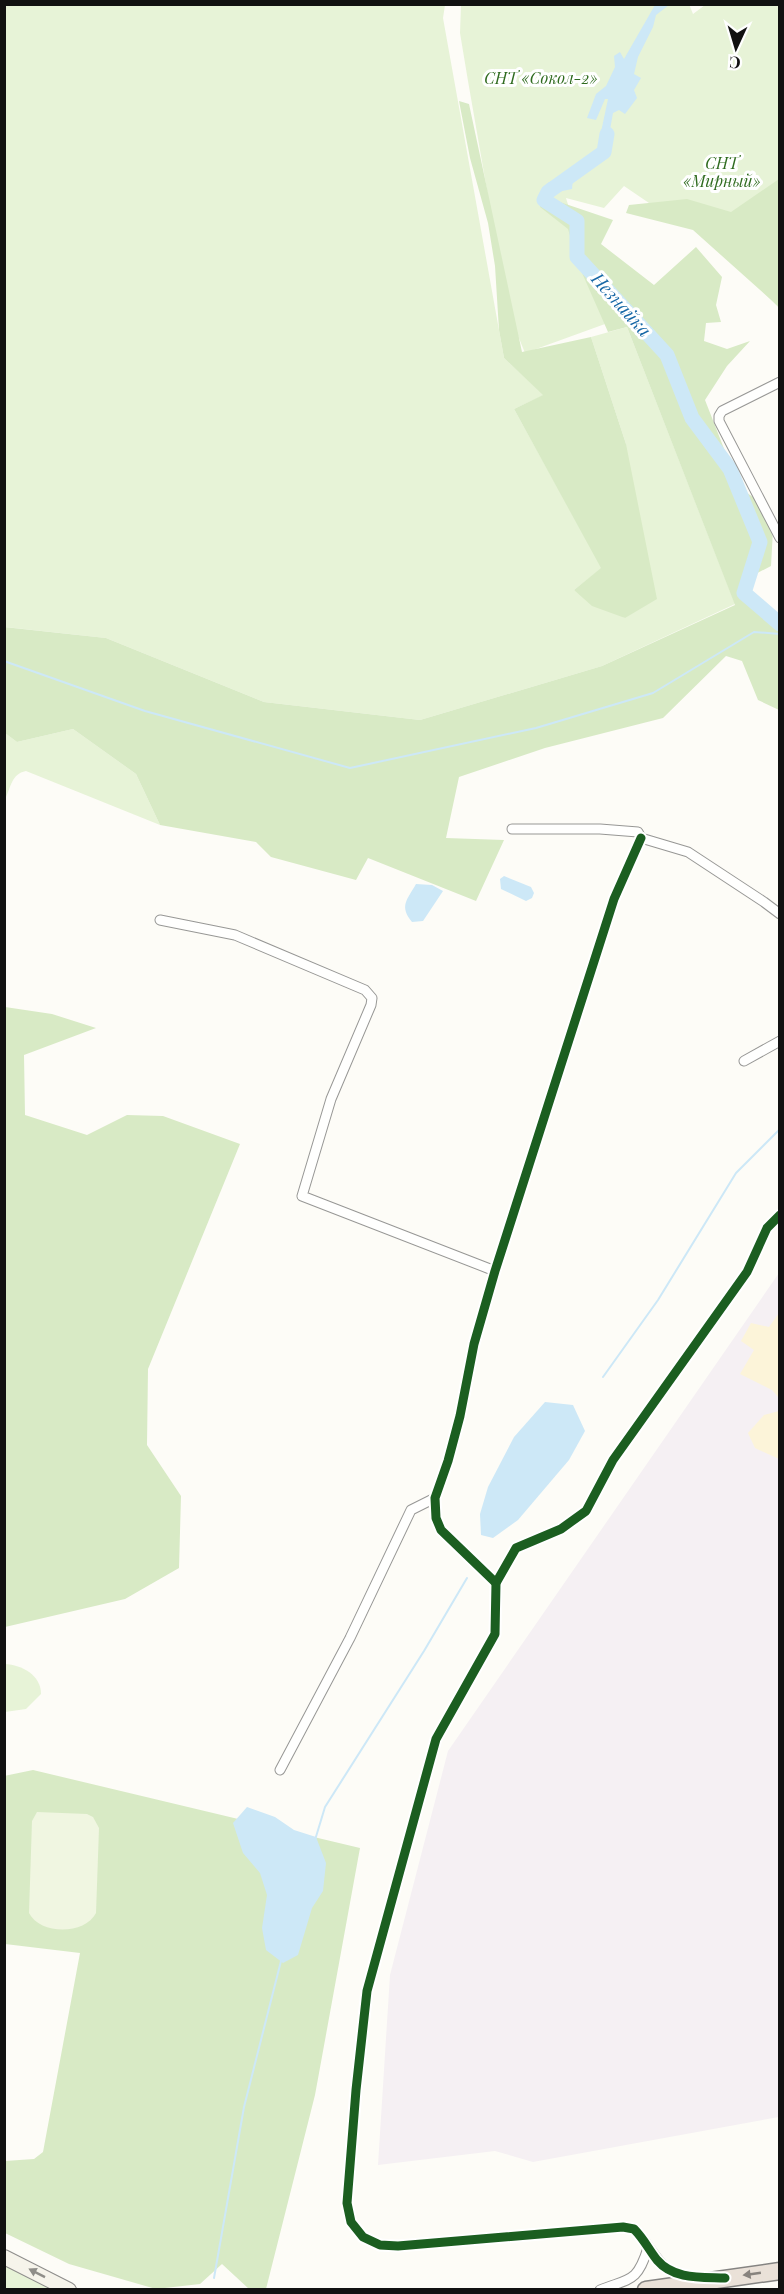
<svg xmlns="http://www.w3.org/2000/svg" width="784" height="2294" font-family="'Playfair Display',serif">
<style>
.industrial{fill:#f5f0f3}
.green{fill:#e7f3d7}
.forest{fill:#d8eac5}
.sand{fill:#fcf4d9}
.pitch{fill:#f0f6e1}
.water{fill:#cde8f7}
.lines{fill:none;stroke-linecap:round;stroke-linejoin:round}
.stream{stroke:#cde8f7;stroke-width:2}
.river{stroke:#cde8f7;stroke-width:15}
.street-casing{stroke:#979795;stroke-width:11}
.secondary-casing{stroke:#8e8d8b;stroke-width:16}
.highway-casing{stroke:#858482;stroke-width:19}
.street{stroke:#fffffe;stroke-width:9}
.secondary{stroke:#f6f4eb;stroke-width:14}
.highway{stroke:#eae1d8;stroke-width:16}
.cycleway-casing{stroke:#fff;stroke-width:13}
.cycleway{stroke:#1b5e20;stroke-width:9}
.oneway{fill:#8f8e89}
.oneway2{fill:#88837e}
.labels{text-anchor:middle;stroke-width:6;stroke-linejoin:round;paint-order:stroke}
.park-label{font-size:16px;font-style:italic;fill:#2f6b1f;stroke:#fff}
.water-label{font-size:18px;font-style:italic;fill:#1768a6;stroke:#fff}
</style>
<rect width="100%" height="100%" fill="#fdfcf7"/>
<!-- industrial -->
<polygon class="industrial" points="779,1273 779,2117 533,2162 495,2151 378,2165 390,1975 448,1751"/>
<!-- green -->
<g class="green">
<polygon points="689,4 693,14 705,5 779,5 779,308 700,228 649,203 624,186 604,208 566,198 605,324 525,353 508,311 468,81 460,33 461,5"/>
<polygon points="5,5 445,5 443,18 504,358 544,395 514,409 602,568 574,590 625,618 626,444 591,337 627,327 735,604 602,666 420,720 264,702 106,638 5,627"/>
<path d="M73,729L136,774L160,825L26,771C11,774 11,788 5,799V733L17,742Z"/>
<path d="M5,1664C22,1665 41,1675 41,1694L26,1709L5,1712Z"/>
<polygon points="5,2265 56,2289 5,2289"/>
</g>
<!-- forest -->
<g class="forest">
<polygon points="459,101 469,104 522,352 591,337 626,444 657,599 625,618 592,606 574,590 601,568 514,409 543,395 504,358 499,330 495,266 488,223 470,158"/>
<polygon points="779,179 779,307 693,230 626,213 629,205 687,199 731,212"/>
<polygon points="542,196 613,220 601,244 654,285 696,247 722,277 716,305 721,322 706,323 704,341 727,349 750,341 727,366 705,400 739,487 761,503 773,530 771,566 742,581 773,614 779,616 779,710 758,700 742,661 726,656 663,718 545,748 459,777 446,838 504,840 476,901 368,858 356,880 271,857 256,842 160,825 136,774 73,729 17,742 5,733 4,627 106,638 264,702 420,720 602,666 735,605 627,327 608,332 579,266 568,229 540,207"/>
<polygon points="5,1007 52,1014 96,1028 24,1055 25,1115 87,1135 127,1115 163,1116 240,1144 148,1369 147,1445 181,1496 179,1568 125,1599 5,1627"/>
<polygon points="33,1770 360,1848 315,2095 266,2289 249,2289 222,2264 200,2284 156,2289 69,2264 5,2233 5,2161 34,2159 43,2152 80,1953 5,1944 4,1776"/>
</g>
<!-- sand -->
<g class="sand">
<polygon points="779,1313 779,1398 772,1390 740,1374 754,1350 741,1341 751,1323 769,1327"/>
<polygon points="779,1411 780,1411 779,1459 755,1448 748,1433 764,1415"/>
</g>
<!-- pitch -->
<path class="pitch" d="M37,1812L87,1814L93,1817L99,1828L96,1913C85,1935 40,1935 29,1913L32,1821Z"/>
<!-- water -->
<g class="water">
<polygon points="655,5 669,5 656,15 653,27 638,57 634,74 641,78 634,90 637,98 625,114 619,110 613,113 606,152 601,152 601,132 608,99 605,99 596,120 587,118 596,94 606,86 615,67 614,56 620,52 624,59"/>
<path d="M579,168L582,172L573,179L572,189L548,194L542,192C546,180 552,181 562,180C568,179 574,172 579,168Z"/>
<polygon points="504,876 531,887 534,893 532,898 526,901 501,889 500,879"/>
<path d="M416,884L432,885L443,891L423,921L412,922C399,906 407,900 416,884Z"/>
<polygon points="545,1402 573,1405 585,1431 569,1460 518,1520 493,1538 481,1535 480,1514 488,1487 514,1437"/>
<polygon points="247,1807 275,1817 294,1830 316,1837 326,1863 323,1891 312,1908 298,1955 283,1963 266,1950 262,1928 267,1895 260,1873 243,1853 233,1823"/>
</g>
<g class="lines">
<!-- stream -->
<g class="stream">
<polyline points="4,661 145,711 350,768 536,728 653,693 754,632 780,634"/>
<polyline points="603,1377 658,1300 736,1173 780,1129"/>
<polyline points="315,1840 325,1807 424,1651 467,1578"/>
<polyline points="214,2278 244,2107 281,1961"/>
</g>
<!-- river -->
<polyline class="river" points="607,134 604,152 548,192 544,200 577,221 577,257 667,355 692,418 730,469 760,542 744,593 780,624"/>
<!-- street casing -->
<g class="street-casing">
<g id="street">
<polyline points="780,382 722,411 719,416 719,421 780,538"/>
<polyline points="512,829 600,829 638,832 641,838 688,852 764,902 780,914"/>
<polyline points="160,920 235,935 365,990 372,998 371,1005 331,1099 302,1196 495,1271"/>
<polyline points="744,1061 780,1041"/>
<polyline points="496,1583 441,1530 436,1518 435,1498 448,1461 460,1416 474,1344 495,1271 614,899 641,838"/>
<polyline points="280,1770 350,1638 411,1510 435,1498"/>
<path d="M696,2277C656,2274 658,2253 634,2229L623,2227L398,2246L380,2245L363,2237L351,2222L347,2203L356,2090L367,1991L436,1739L495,1634L496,1583L516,1548L561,1529L586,1511L613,1460L747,1272L767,1228L780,1215"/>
<path d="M600,2290C630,2278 637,2283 648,2248"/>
</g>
</g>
<!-- secondary casing -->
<g class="secondary-casing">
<polyline id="secondary" points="4,2257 69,2290"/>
</g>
<!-- highway casing -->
<g class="highway-casing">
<polyline id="highway" points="646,2290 780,2271"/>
</g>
<!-- street -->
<use href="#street" class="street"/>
<!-- secondary -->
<use href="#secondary" class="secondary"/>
<!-- highway -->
<use href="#highway" class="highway"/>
<!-- cycleway casing -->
<g class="cycleway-casing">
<g id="cycleway">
<polyline points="496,1583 441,1530 436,1518 435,1498 448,1461 460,1416 474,1344 495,1271 614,899 641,838"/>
<path d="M725,2278C702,2277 674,2280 657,2260C649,2250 644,2239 634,2229L623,2227L398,2246L380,2245L363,2237L351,2222L347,2203L356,2090L367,1991L436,1739L495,1634L496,1583L516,1548L561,1529L586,1511L613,1460L747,1272L767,1228L780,1215"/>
</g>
</g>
<!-- cycleway -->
<use href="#cycleway" class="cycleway"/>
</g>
<!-- one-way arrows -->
<defs><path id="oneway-solid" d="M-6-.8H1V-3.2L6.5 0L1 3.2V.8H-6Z" transform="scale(1.5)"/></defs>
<use class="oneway" href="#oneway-solid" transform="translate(37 2273) rotate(-153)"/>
<use class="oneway2" href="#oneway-solid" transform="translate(752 2274) rotate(172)"/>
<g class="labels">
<!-- park labels -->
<g class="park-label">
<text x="541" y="84">СНТ «Сокол-2»</text>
<text x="722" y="169">СНТ<tspan x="722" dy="18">«Мирный»</tspan></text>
</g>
<!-- water labels -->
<g class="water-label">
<text transform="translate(621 305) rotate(48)" y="6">Незнайка</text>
</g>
</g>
<!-- border -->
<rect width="784" height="2294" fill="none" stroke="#111111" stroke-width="12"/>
<!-- north arrow -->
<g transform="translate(736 48) rotate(184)" stroke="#ffffff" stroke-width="4.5" paint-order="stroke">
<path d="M0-4.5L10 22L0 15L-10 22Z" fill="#111111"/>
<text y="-9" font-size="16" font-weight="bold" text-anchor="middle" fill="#111111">С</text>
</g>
</svg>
